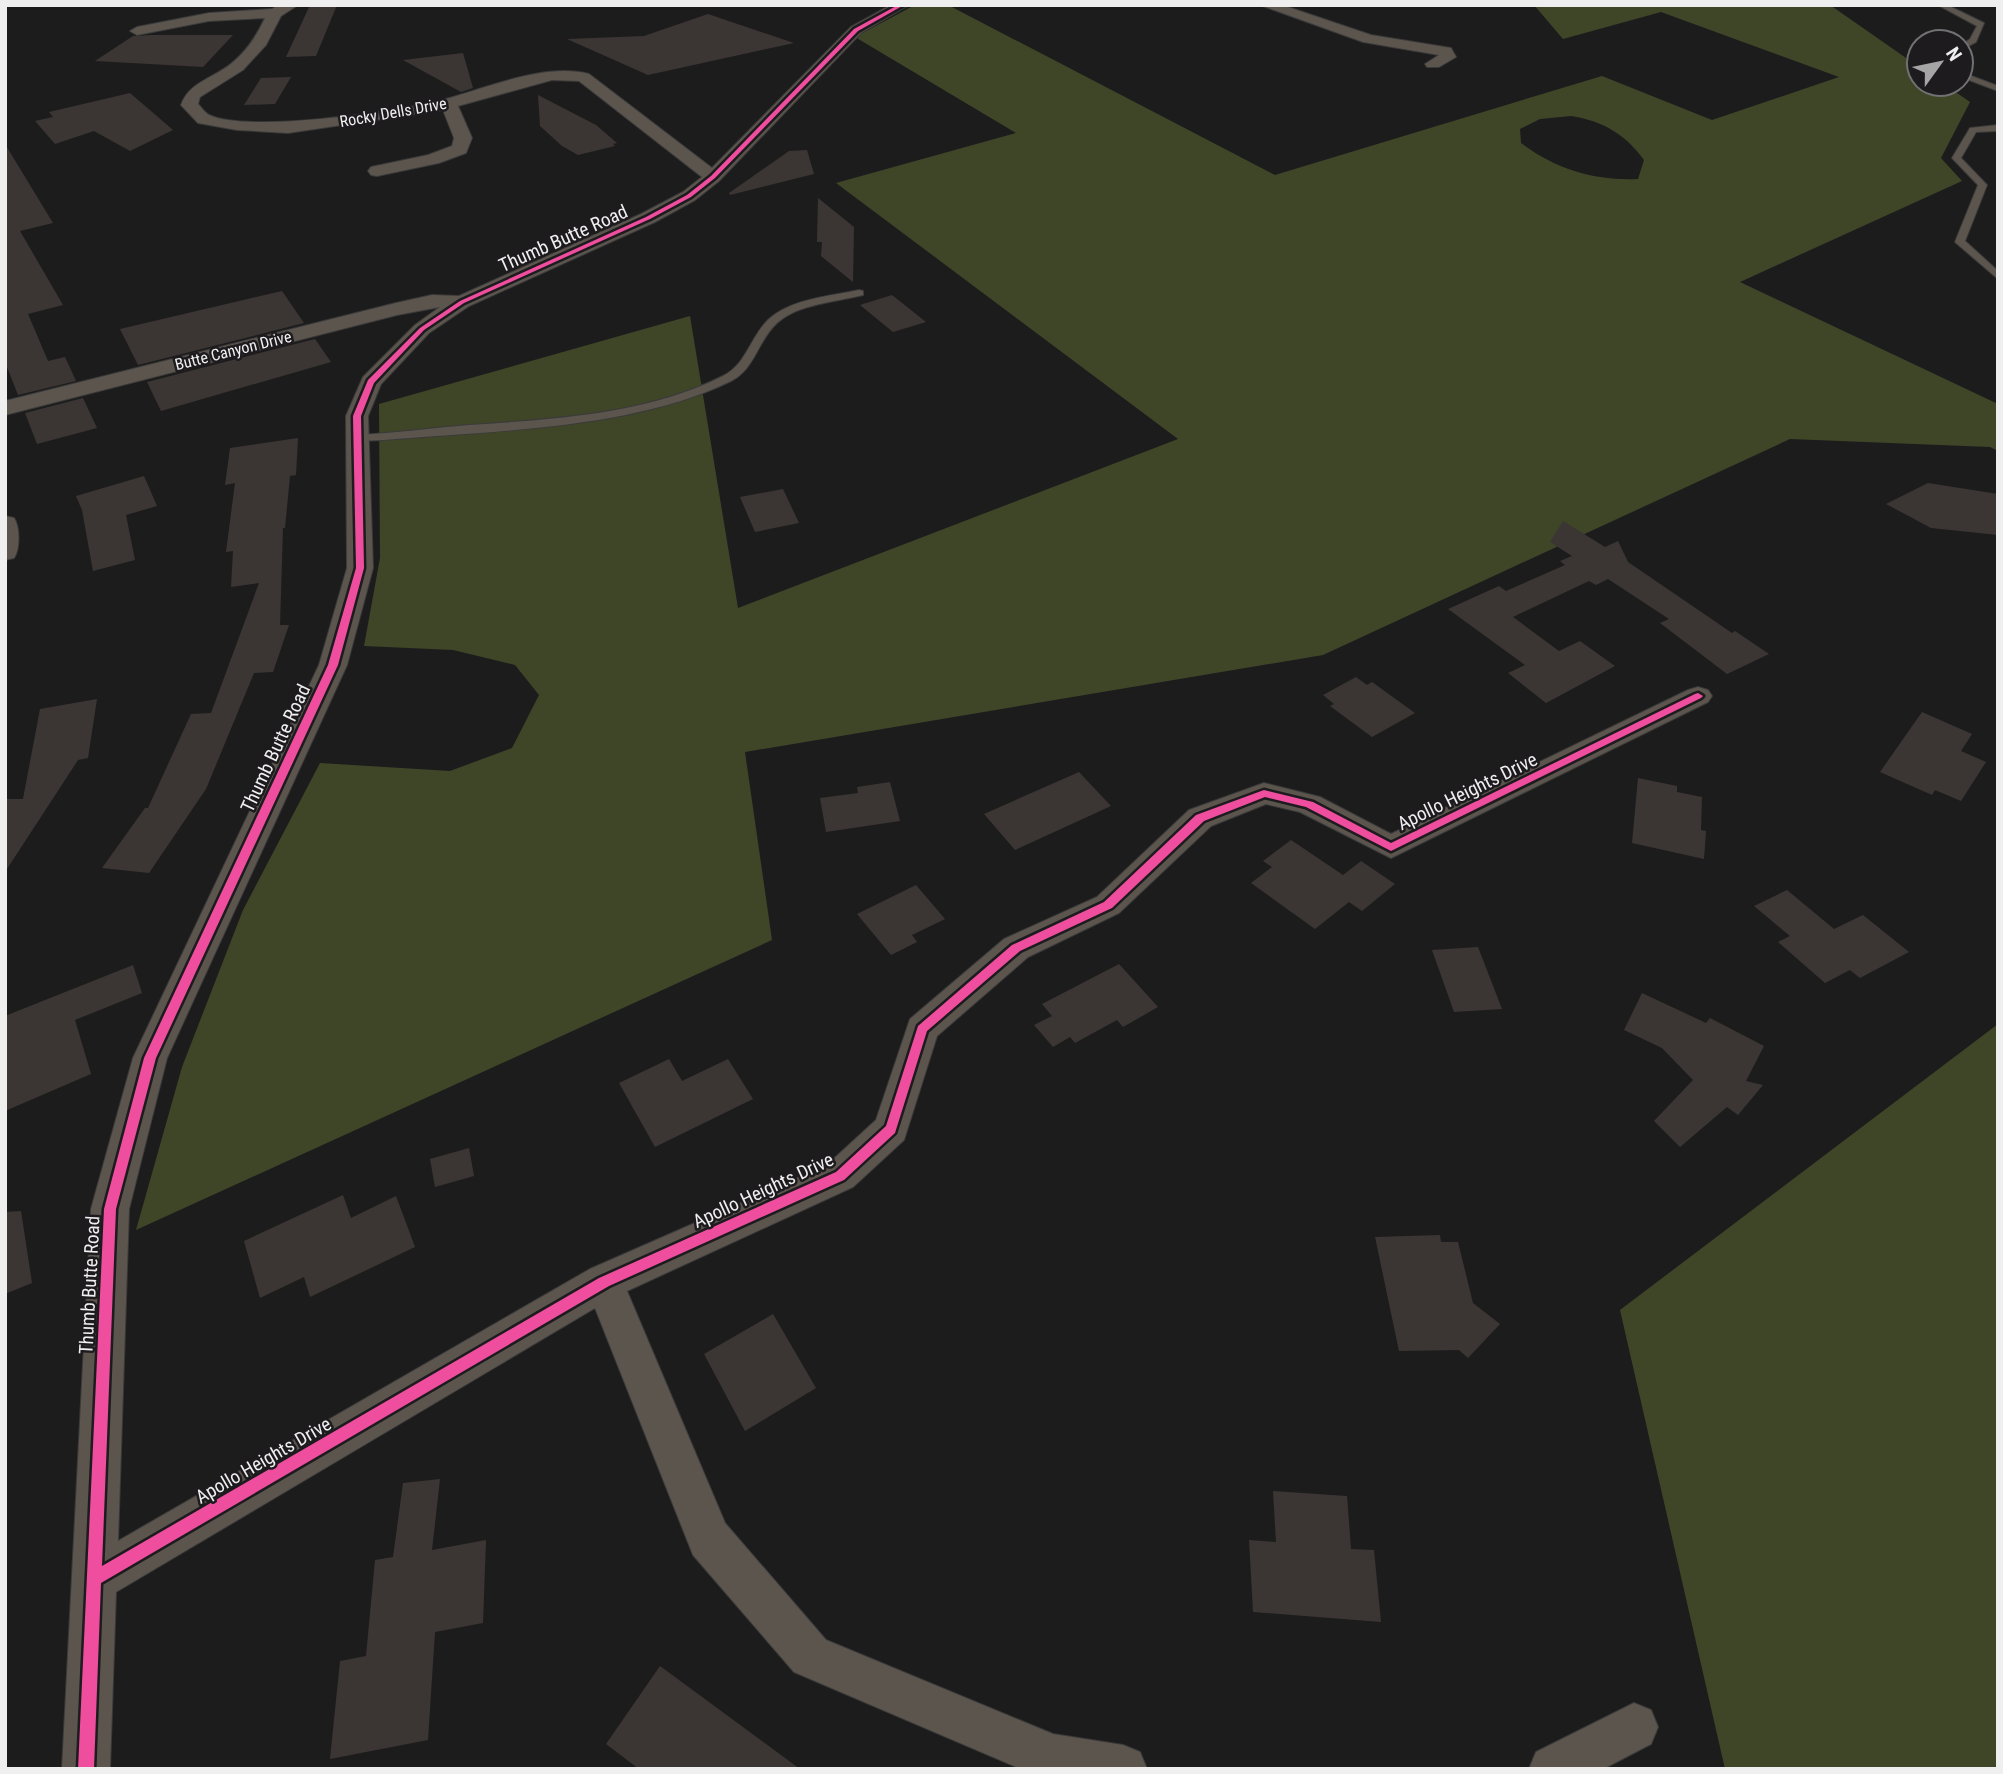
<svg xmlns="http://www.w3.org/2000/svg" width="2003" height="1774" font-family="'Roboto Condensed',sans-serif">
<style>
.forest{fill:#3f4628;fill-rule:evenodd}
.building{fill:#3b3633}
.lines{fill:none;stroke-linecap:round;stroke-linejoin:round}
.lane-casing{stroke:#3b3a3b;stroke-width:2}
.street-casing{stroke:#3b3a3b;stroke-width:2}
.lane{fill:#5b554d;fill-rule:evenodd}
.street{fill:#5b554d;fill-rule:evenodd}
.cycleway-casing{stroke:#1d1b1e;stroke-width:5}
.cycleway{fill:#ef4d9e;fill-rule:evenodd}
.labels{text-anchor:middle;stroke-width:5;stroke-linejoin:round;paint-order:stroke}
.far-street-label{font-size:16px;fill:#f0eff0;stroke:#1d1b1e}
.street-label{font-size:19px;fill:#f0eff0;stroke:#1d1b1e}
</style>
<rect width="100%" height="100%" fill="#1d1c1d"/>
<!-- forest -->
<g class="forest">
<path d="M915,5H948L1275,175L1602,76L1712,120L1839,77L1661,12L1563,39L1534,5H1830L1919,67V84H1944L1970,102L1941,158L1962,181L1740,282L1998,404V451L1990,447L1790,439L1323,655L745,752L772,940L136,1230L182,1067L243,910L320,763L450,771L512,748L539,695L515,665L453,650L364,646L380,558L379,404L690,316L738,608L1178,439L836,183L1016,133L855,37ZM1571,116C1603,121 1625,134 1644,160L1638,179C1595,181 1555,169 1521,143L1520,129L1540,119Z"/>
<polygon points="1998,1024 1998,1769 1725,1769 1620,1310"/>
</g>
<!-- building -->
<g class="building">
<polygon points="310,5 337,5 316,56 286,57"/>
<polygon points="708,14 794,43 648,75 567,39 644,36"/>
<polygon points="151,35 233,35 203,67 95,61 133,36"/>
<polygon points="463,53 473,88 461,92 403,60"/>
<polygon points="291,77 275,104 244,105 261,78"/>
<polygon points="130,93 173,130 130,151 94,131 55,144 35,121 53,117 49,112"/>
<polygon points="538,95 596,125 617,143 613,144 615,146 578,155 562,146 540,126"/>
<polygon points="5,144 53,223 20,231 63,305 28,314 48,361 65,357 76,381 18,395 5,362"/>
<polygon points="807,150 814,174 730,195 729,193 789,151"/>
<polygon points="818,198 854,227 853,282 821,256 822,242 817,242"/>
<polygon points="282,291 304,323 138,365 120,329"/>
<polygon points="892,295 926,322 893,332 860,305"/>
<polygon points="315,339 331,362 161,411 147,382"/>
<polygon points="83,398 97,428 37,444 25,413"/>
<polygon points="298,438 296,475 290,476 285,528 283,528 280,625 289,625 273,672 254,673 206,789 149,873 102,868 145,808 148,808 191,714 211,713 259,583 231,587 233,551 226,552 235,483 225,485 230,448"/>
<polygon points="144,476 157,506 126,515 135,560 93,571 82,510 76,496"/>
<polygon points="1928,483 1998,494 1998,535 1931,528 1886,504"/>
<polygon points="783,489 799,523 755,532 740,497"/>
<polygon points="1563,521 1605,547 1618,541 1628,562 1732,633 1735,631 1769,654 1727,674 1660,623 1669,619 1608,579 1596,585 1589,581 1513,617 1559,651 1580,641 1615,666 1546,703 1508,673 1525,665 1448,609 1499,586 1506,591 1565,565 1560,561 1572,556 1550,542"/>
<polygon points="1356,677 1367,685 1372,682 1415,713 1372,737 1330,706 1334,704 1323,695"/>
<polygon points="97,699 88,758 78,760 5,872 5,799 23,799 40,709"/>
<polygon points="1922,712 1972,734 1961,751 1986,762 1961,801 1935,790 1932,795 1880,772"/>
<polygon points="1079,772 1111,806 1015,850 984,814"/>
<polygon points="1638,778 1677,786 1677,792 1702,797 1701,830 1706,831 1704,859 1632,843"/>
<polygon points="890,782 900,821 826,832 820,798 858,793 857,787"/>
<polygon points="1291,840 1343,875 1361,861 1395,884 1362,911 1349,902 1315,929 1251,883 1272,867 1263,861"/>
<polygon points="916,885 945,919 912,935 917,942 891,955 857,914"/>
<polygon points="1787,890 1834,929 1863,915 1909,952 1860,978 1850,970 1825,983 1778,942 1790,936 1754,906"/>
<polygon points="1478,947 1502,1009 1454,1012 1432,950"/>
<polygon points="1119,964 1158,1007 1123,1027 1117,1020 1075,1043 1070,1037 1053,1047 1034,1025 1052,1016 1042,1004"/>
<polygon points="133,965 142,993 75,1020 91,1074 5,1111 5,1016"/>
<polygon points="1642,993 1706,1023 1710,1018 1764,1046 1746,1081 1763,1085 1738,1115 1727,1107 1680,1147 1654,1121 1693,1080 1662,1048 1624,1030"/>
<polygon points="669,1059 682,1081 728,1059 753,1099 655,1147 619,1083"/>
<polygon points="469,1148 474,1176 435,1187 430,1159"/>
<polygon points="343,1195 351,1218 396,1196 415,1247 310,1297 304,1277 260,1298 244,1241"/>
<polygon points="21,1211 32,1283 5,1294 5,1212"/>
<polygon points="1440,1235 1441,1242 1458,1242 1473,1303 1500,1324 1468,1358 1459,1350 1399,1351 1375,1237"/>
<polygon points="773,1314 816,1388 745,1431 704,1354"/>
<polygon points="440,1479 432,1550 486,1540 483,1623 435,1632 428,1740 330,1759 340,1661 366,1656 375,1560 393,1557 403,1483"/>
<polygon points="1273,1491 1347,1496 1351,1549 1374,1550 1381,1622 1253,1612 1249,1540 1276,1542"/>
<polygon points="660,1666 800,1769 639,1769 606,1744"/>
</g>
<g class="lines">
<!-- lane casing -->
<g class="lane-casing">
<g id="lane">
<polygon points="1938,5 1947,5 1984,23 1976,42 1961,50 1961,45 1970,39 1977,26"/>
<polygon points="1961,72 1998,86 1998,91 1961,77"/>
<polygon points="1998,125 1998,131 1976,132 1961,158 1987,185 1965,241 1998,271 1998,279 1955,242 1978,185 1952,158 1970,128"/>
<path d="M859,290L863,291V295C835,302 798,304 777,323C758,340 755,369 731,381C634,429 492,431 384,440L358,441L352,438L358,435C395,433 432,428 469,425C554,419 645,415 723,376C747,364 750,337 769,319C791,299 831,296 859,290Z"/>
</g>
</g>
<!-- street casing -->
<g class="street-casing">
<g id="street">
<path d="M279,5H298L281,16L266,45L243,70L200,97L198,104C201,107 205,113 209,115C246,133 395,112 438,101C483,90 543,62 589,74L712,168L851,27L891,5H909L861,33L719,181L695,200L655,222L469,306L429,333L381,384L368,416L373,568L347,665L167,1058L129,1209L118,1541L590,1269L827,1165L876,1120L910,1019L1004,939L1097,897L1189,810L1264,783L1320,797L1391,834L1688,690L1698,687L1708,690L1712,696L1708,702L1391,858L1300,812L1266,804L1211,826L1119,913L1028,957L937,1036L904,1140L853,1187L627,1291L725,1523L826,1640L1053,1734L1123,1745L1140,1752L1147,1769H1021L794,1672L693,1555L595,1308L116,1592L110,1769H62L91,1209L133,1058L319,665L347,568L346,416L363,377L415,325L440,307L397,315L5,415V401L396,303L432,295L459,296L641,214L683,192L702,177L579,81L552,80L458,106L472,138L466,153L439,163L377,176L371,175L368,171L371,167L428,155L452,146L454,138L443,110L288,133L237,130L198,123L181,105C189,82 214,78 232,63C247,51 257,35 265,18L209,21L137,35L130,31L137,27L209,13L272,9Z"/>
<polygon points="1260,5 1282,5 1371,35 1451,48 1456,57 1439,67 1427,67 1425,64 1439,55 1363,42"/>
<path d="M5,516L14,518C20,527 20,549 14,558L5,560Z"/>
<polygon points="1634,1703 1651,1710 1658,1727 1651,1744 1603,1769 1529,1769 1536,1752"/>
</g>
</g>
<!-- lane -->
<use href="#lane" class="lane"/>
<!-- street -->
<use href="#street" class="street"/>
<!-- cycleway casing -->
<g class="cycleway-casing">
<polygon id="cycleway" points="898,5 904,5 858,31 715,178 691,197 650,219 464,303 424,330 374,383 361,416 364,568 338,665 156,1058 116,1209 102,1566 599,1278 836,1172 886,1126 918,1026 1012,945 1104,902 1196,815 1264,790 1313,802 1391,843 1695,694 1698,693 1703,696 1701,698 1391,851 1306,807 1265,797 1204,821 1112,908 1020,951 927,1031 895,1133 844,1180 609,1286 101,1583 94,1769 78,1769 104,1209 144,1058 328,665 356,568 353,416 368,380 420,328 460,301 646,217 687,195 711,176 854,29"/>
</g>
<!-- cycleway -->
<use href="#cycleway" class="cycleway"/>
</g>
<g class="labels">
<!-- far-street labels -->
<g class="far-street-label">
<text transform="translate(393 112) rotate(-10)" y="6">Rocky Dells Drive</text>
<text transform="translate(233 350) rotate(-14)" y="6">Butte Canyon Drive</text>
</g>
<!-- street labels -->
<g class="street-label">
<text transform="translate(563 238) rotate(-24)" y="7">Thumb Butte Road</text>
<text transform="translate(275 748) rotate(-65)" y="7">Thumb Butte Road</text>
<text transform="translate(1467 791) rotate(-26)" y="7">Apollo Heights Drive</text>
<text transform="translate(763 1190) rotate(-25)" y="7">Apollo Heights Drive</text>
<text transform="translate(89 1285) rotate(-87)" y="7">Thumb Butte Road</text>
<text transform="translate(263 1460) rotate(-30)" y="7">Apollo Heights Drive</text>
</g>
</g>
<!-- border -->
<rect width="2003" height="1774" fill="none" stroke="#f0eff0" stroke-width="14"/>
<!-- north arrow -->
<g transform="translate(1940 63) rotate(57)"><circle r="33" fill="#1d1b1e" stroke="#717072" stroke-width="2"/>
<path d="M0-5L12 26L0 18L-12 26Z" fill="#a6a5a6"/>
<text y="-10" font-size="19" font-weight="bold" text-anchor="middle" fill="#f0eff0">N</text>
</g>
</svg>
